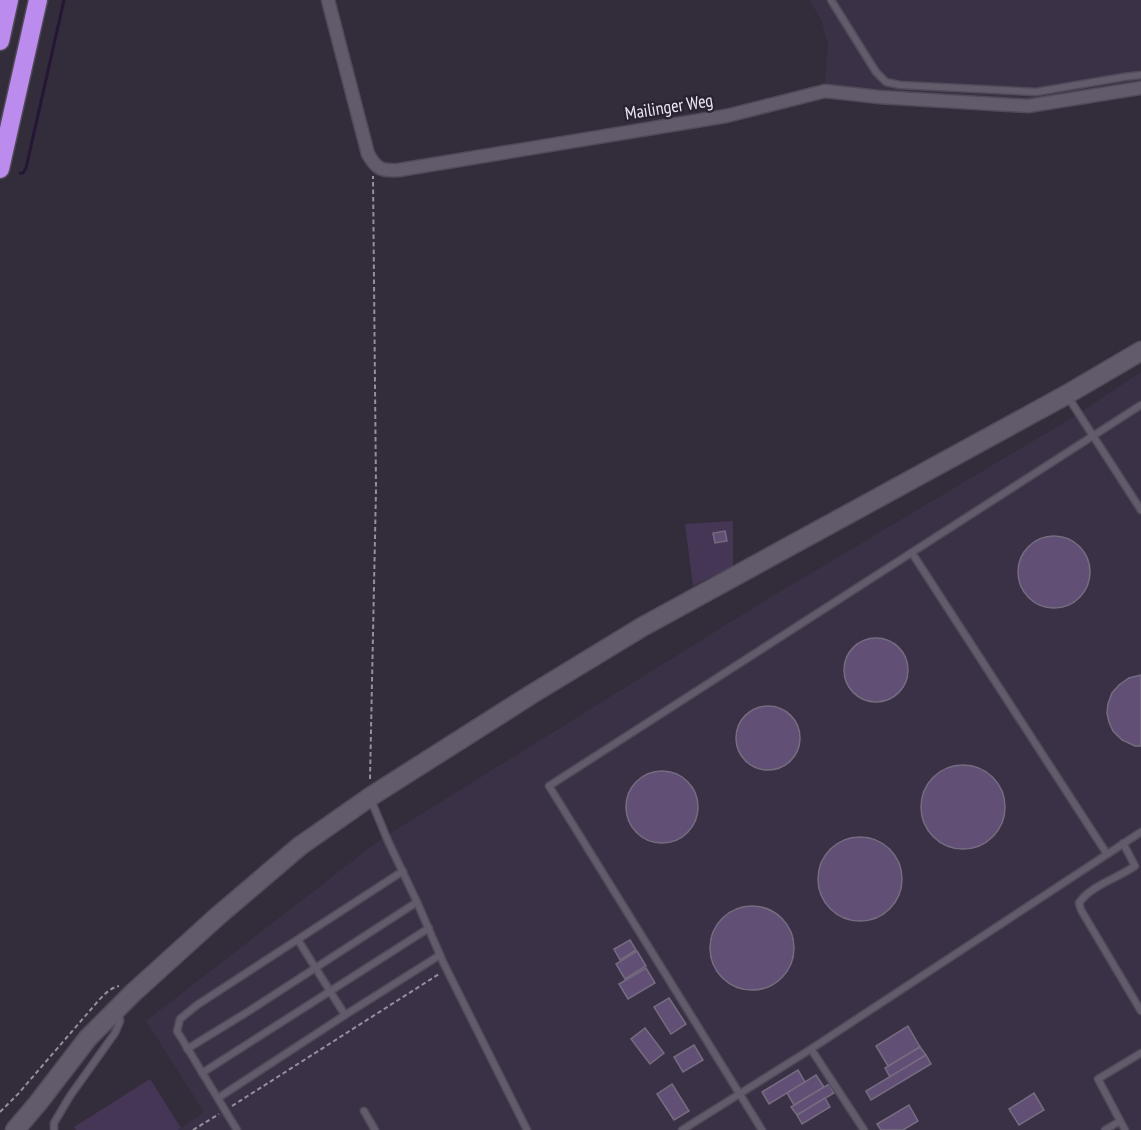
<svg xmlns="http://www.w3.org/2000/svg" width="1141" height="1130" font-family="'PT Sans Narrow',sans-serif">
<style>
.built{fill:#3b3147}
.green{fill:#453655}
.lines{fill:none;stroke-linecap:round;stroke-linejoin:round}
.stream{stroke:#261636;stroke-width:3}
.building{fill:#614f75;stroke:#756d7f;stroke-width:1.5}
.lane-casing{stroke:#514b58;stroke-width:9}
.street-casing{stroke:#514b58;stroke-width:15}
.secondary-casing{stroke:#514b58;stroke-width:21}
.highway-casing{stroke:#514b58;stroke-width:21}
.path{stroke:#95909c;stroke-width:2;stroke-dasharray:4.5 3;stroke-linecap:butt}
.lane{stroke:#625b6c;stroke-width:6}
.street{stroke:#625b6c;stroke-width:12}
.secondary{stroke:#625b6c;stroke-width:18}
.highway{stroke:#bb8bed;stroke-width:18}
.labels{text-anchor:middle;stroke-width:4.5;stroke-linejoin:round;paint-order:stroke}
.street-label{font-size:18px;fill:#eae6f0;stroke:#292231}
</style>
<rect width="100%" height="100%" fill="#332c3b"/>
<!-- built -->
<g class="built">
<polygon points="809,0 1141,0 1141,84 1032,102 882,93 825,86 828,44 821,19"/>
<polygon points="1141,372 1141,1130 178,1130 204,1112 146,1021 381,839 766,600 1075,416"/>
</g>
<!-- green -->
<g class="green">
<polygon points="733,521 733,566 693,586 685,524"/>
<polygon points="150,1079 181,1128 178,1130 76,1130 74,1127"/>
</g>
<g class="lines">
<!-- stream -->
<polyline class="stream" points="20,173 23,173 26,168 64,0"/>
</g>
<!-- building -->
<g class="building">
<polygon points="725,531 727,541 715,543 713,533"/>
<circle cx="1054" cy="572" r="36"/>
<circle cx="876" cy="670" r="32"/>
<polygon points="1141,675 1141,746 1135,746 1122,740 1113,731 1109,722 1107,713 1108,704 1112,693 1119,685 1129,678"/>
<circle cx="768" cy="738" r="32"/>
<circle cx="963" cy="807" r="42"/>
<circle cx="662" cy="807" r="36"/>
<circle cx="860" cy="879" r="42"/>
<circle cx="752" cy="948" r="42"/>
<polygon points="630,940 636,950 620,960 614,949"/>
<polygon points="637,951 646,966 625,979 616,964"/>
<polygon points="646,968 655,983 628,999 619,984"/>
<polygon points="669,998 686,1024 671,1034 654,1007"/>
<polygon points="908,1026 920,1047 888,1066 876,1046"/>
<polygon points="645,1028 664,1053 650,1064 631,1039"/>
<polygon points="694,1045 703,1060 683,1072 674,1057"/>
<polygon points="920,1047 926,1055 890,1077 885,1068"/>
<polygon points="926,1055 931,1064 871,1100 866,1091"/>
<polygon points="798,1070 805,1082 769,1104 762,1092"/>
<polygon points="816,1075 824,1087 794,1105 787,1093"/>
<polygon points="672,1084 689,1111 674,1120 657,1094"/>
<polygon points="829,1084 834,1093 797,1115 791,1107"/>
<polygon points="1034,1093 1044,1110 1019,1125 1009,1109"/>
<polygon points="825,1098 830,1107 802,1124 797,1115"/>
<polygon points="909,1105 918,1121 903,1130 881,1130 877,1124"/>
</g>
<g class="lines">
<!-- lane casing -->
<g class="lane-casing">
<g id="lane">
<polyline points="831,0 876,72 886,82 900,85 1036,92 1124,77 1141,75"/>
<polyline points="1068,397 1141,510"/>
<polyline points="912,553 1107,854"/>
<polyline points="371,800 388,841 417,902 443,962 527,1130"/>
<path d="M1123,843L1135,866C1118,878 1090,886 1079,903L1081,910L1141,1011"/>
<polyline points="298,940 345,1015"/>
<polyline points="187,1049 249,1011 417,902"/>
<polyline points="811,1049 864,1130"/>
<polyline points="202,1073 429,928"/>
<polyline points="218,1098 345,1015 440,955"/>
<polyline points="364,1111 375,1130"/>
<polyline points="54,1130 54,1123 70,1096 115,1033 120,1021 119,1012"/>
<polyline points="237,1130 177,1031 180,1019 197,1005 403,871"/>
<polyline points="682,1130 811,1049 1141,832"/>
<polyline points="762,1130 549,786 1141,405"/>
<polyline points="1105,1130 1120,1121"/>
<polyline points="1125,1130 1098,1079 1141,1053"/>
</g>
</g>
<!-- street casing -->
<g class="street-casing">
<path id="street" d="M328,0L368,154C377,170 382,171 399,170L726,116L825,91L879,97L1028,106L1141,88"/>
</g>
<!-- secondary casing -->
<g class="secondary-casing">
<polyline id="secondary" points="15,1130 38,1103 88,1038 134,992 219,915 300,846 370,797 532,694 642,627 1066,395 1141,351"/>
</g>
<!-- highway casing -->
<g class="highway-casing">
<g id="highway">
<polyline points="0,41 9,0"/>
<polyline points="0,169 38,0"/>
</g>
</g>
<!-- path -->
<g class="path">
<polyline points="370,779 376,489 373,176"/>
<polyline points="232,1106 439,974"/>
<path d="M0,1112L18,1094L99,1000C105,994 110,988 119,986"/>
<polyline points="193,1130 219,1114"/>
</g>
<!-- lane -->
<use href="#lane" class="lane"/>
<!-- street -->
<use href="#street" class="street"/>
<!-- secondary -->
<use href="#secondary" class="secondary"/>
<!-- highway -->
<use href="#highway" class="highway"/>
</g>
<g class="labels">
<!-- street labels -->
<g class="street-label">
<text transform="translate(669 107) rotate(-9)" y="6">Mailinger Weg</text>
</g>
</g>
</svg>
